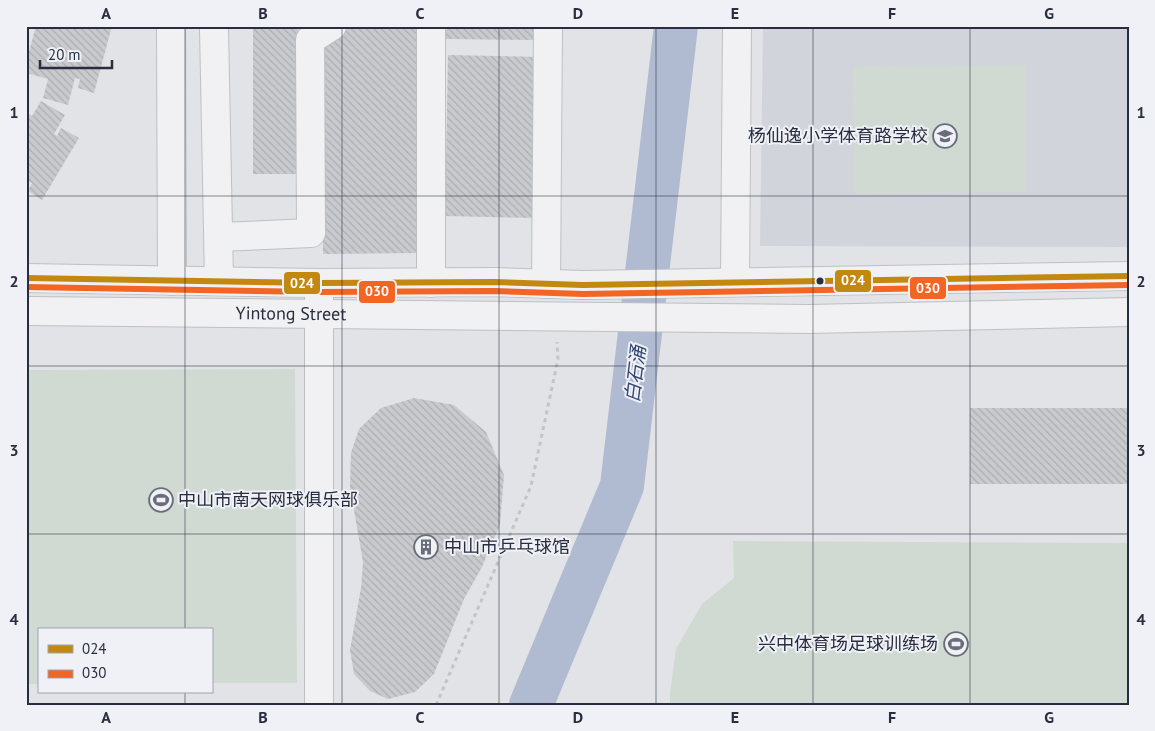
<svg xmlns="http://www.w3.org/2000/svg" width="1155" height="731" font-family="'PT Sans','Noto Sans SC',sans-serif">
<style>
.built{fill:#d2d4db}
.pitch{fill:#d0dad2}
.lines{fill:none;stroke-linecap:round;stroke-linejoin:round}
.river{stroke:#b0bbd1;stroke-width:44}
.building{fill:url(#building-back-hatch)}
.minor-casing{stroke:#bec0c3;stroke-width:30}
.tertiary-casing{stroke:#bec0c3;stroke-width:30}
.path{stroke:#c3c4ca;stroke-width:3;stroke-dasharray:4 4;stroke-linecap:butt}
.minor{stroke:#f1f1f3;stroke-width:28}
.tertiary{stroke:#f1f1f3;stroke-width:28}
.bus-1-casing{stroke:#eff1f6;stroke-width:10}
.bus-2-casing{stroke:#eff1f6;stroke-width:10}
.bus-1{stroke:#c38810;stroke-width:6}
.bus-2{stroke:#f26522;stroke-width:6}
.grid{fill:none;stroke:#282e3f;stroke-width:1;stroke-opacity:0.55}
.bus-dot{fill:#282e3f;stroke:#eff1f6;stroke-width:2}
.labels{text-anchor:middle;stroke-width:4;stroke-linejoin:round;paint-order:stroke}
.poi-label{font-size:18px;fill:#282e3f;stroke:#eff1f6;text-anchor:end}
.street-label{font-size:18px;fill:#282e3f;stroke:#eff1f6}
.water-label{font-size:19px;font-style:italic;fill:#334773;stroke:#eff1f6}
.line-badge{stroke:#eff1f6;stroke-width:2}
.badge-label{font-size:14px;text-anchor:middle;font-weight:bold;fill:#fff}
.neatline{fill:none;stroke:#282e3f;stroke-width:2}
.grid-label{font-size:16px;text-anchor:middle;font-weight:bold;fill:#282e3f}
</style>
<defs>
<pattern id="building-back-hatch" width="6" height="6" patternUnits="userSpaceOnUse" patternTransform="scale(1.25)"><rect width="6" height="6" fill="#c9cace"/><path d="M-1 5l2 2M0 0l6 6M5-1l2 2" fill="none" stroke="#adaeb2"/></pattern>
</defs>
<rect width="100%" height="100%" fill="#e1e3e6"/>
<!-- built -->
<polygon class="built" points="763,26 1129,26 1129,247 760,246"/>
<!-- pitch -->
<g class="pitch">
<polygon points="1025,65 1026,192 854,194 853,67"/>
<polygon points="295,369 297,683 211,683 211,630 39,630 39,684 26,684 26,370"/>
<polygon points="733,541 1129,543 1129,705 670,705 670,693 676,649 702,604 734,578"/>
</g>
<g class="lines">
<!-- river -->
<polyline class="river" points="531,705 622,486 676,26"/>
</g>
<!-- building -->
<g class="building">
<polygon points="36,26 112,26 94,93 78,88 80,79 75,78 68,105 43,98 48,79 26,73 26,63"/>
<rect x="253" y="26" width="45" height="148"/>
<polygon points="346,26 419,26 421,253 323,254 321,43"/>
<polygon points="443,26 534,26 534,40 443,39"/>
<polygon points="448,55 539,57 536,218 445,216"/>
<polygon points="41,101 65,115 54,134 57,136 61,128 79,138 42,200 28,191 32,183 26,180 26,112 32,116"/>
<polygon points="414,398 454,405 486,432 504,475 500,525 481,569 464,599 434,674 415,692 388,699 370,691 354,674 350,650 361,588 363,562 350,487 351,453 359,429 381,408"/>
<rect x="970" y="408" width="159" height="76"/>
</g>
<g class="lines">
<!-- minor casing -->
<g class="minor-casing">
<g id="minor">
<polyline points="431,26 431,283"/>
<polyline points="214,28 219,281"/>
<polyline points="171,29 172,281"/>
<polyline points="219,237 311,233 310,40 332,26"/>
<polyline points="735,282 737,26"/>
<polyline points="546,284 548,26"/>
<polyline points="319,705 319,283"/>
</g>
</g>
<!-- tertiary casing -->
<g class="tertiary-casing">
<g id="tertiary">
<polyline points="26,278 319,283 494,282 583,285 1129,276"/>
<path id="s1" d="M26,311L809,319L1129,312"/>
</g>
</g>
<!-- path -->
<polyline class="path" points="436,705 531,486 558,359 557,342"/>
<!-- minor -->
<use href="#minor" class="minor"/>
<!-- tertiary -->
<use href="#tertiary" class="tertiary"/>
<!-- bus-1 casing -->
<g class="bus-1-casing">
<polyline id="bus-1" points="26,278 319,283 494,282 583,285 1129,276"/>
</g>
<!-- bus-2 casing -->
<g class="bus-2-casing">
<polyline id="bus-2" points="26,287 319,292 494,291 583,294 1129,285"/>
</g>
<!-- bus-1 -->
<use href="#bus-1" class="bus-1"/>
<!-- bus-2 -->
<use href="#bus-2" class="bus-2"/>
</g>
<!-- grid -->
<path class="grid" d="M185,26V630M342,26V705M499,26V705M656,26V705M813,26V705M970,26V705M26,196H1129M26,366H1129M26,534H1129M185,692V705"/>
<!-- icons -->
<defs>
<g id="school-ring" transform="scale(1.25)"><circle r="9.5" fill="#eff1f6" stroke="#696d79" stroke-width="1.5"/><path d="M0-5L7-2L0 1L-7-2ZM-4 1L0 2.5L4 1V4Q0 6-4 4Z" fill="#696d79"/></g>
<g id="stadium-ring" transform="scale(1.25)"><circle r="9.5" fill="#eff1f6" stroke="#696d79" stroke-width="1.5"/><path d="M0-5a6.5 5 0 1 0 0 10a6.5 5 0 1 0 0-10ZM-3.5-1.8h7v3.6h-7Z" fill="#696d79"/></g>
<g id="building-ring" transform="scale(1.25)"><circle r="9.5" fill="#eff1f6" stroke="#696d79" stroke-width="1.5"/><path d="M-4-6H4V6H1V3H-1V6H-4ZM-2.5-4.3h1.7v1.8h-1.7ZM.8-4.3h1.7v1.8H.8ZM-2.5-1h1.7V.8h-1.7ZM.8-1h1.7V.8H.8Z" fill="#696d79"/></g>
</defs>
<g fill-rule="evenodd">
<use href="#school-ring" x="945" y="136"/>
<use href="#stadium-ring" x="161" y="500"/>
<use href="#building-ring" x="426" y="547"/>
<use href="#stadium-ring" x="956" y="644"/>
</g>
<!-- markers -->
<circle class="bus-dot" cx="820" cy="281" r="4.5"/>
<g class="labels">
<!-- poi labels -->
<g class="poi-label">
<text x="928" y="142">杨仙逸小学体育路学校</text>
<text x="178" y="506" text-anchor="start">中山市南天网球俱乐部</text>
<text x="444" y="553" text-anchor="start">中山市乒乓球馆</text>
<text x="938" y="650">兴中体育场足球训练场</text>
</g>
<!-- street labels -->
<g class="street-label">
<text dy="6" stroke="none"><textPath href="#s1" startOffset="265">Yintong Street</textPath></text>
</g>
<!-- water labels -->
<g class="water-label">
<text transform="translate(635 374) rotate(-83)" y="7">白石涌</text>
</g>
</g>
<g class="line-badge">
<rect x="834" y="269" width="38" height="24" rx="5" fill="#c38810"/>
<rect x="283" y="271" width="38" height="24" rx="5" fill="#c38810"/>
<rect x="909" y="276" width="38" height="24" rx="5" fill="#f26522"/>
<rect x="358" y="280" width="38" height="24" rx="5" fill="#f26522"/>
</g>
<g class="badge-label">
<text x="853" y="285">024</text>
<text x="302" y="288">024</text>
<text x="928" y="293">030</text>
<text x="377" y="296">030</text>
</g>
<!-- border -->
<rect width="1155" height="731" fill="none" stroke="#eff1f6" stroke-width="55"/>
<!-- legend -->
<rect x="38" y="628" width="175" height="65" fill="#eff1f6" stroke="#9fa3ad"/>
<rect x="48" y="645" width="25" height="8" fill="#c38810" stroke="#9fa3ad"/>
<text x="82" y="654" font-size="15" fill="#282e3f">024</text>
<rect x="48" y="670" width="25" height="8" fill="#f26522" stroke="#9fa3ad"/>
<text x="82" y="678" font-size="15" fill="#282e3f">030</text>
<!-- scale -->
<path d="M40 60v8h72v-8" fill="none" stroke="#282e3f" stroke-width="2.5"/>
<text x="48" y="60" font-size="15" fill="#282e3f" stroke="#eff1f6" stroke-width="4" paint-order="stroke">20 m</text>
<rect x="28" y="28" width="1100" height="676" class="neatline"/>
<g class="grid-label">
<text x="106" y="19">A</text>
<text x="263" y="19">B</text>
<text x="420" y="19">C</text>
<text x="578" y="19">D</text>
<text x="735" y="19">E</text>
<text x="892" y="19">F</text>
<text x="1049" y="19">G</text>
<text x="14" y="118">1</text>
<text x="1141" y="118">1</text>
<text x="14" y="287">2</text>
<text x="1141" y="287">2</text>
<text x="14" y="456">3</text>
<text x="1141" y="456">3</text>
<text x="14" y="625">4</text>
<text x="1141" y="625">4</text>
<text x="106" y="723">A</text>
<text x="263" y="723">B</text>
<text x="420" y="723">C</text>
<text x="578" y="723">D</text>
<text x="735" y="723">E</text>
<text x="892" y="723">F</text>
<text x="1049" y="723">G</text>
</g>
</svg>
